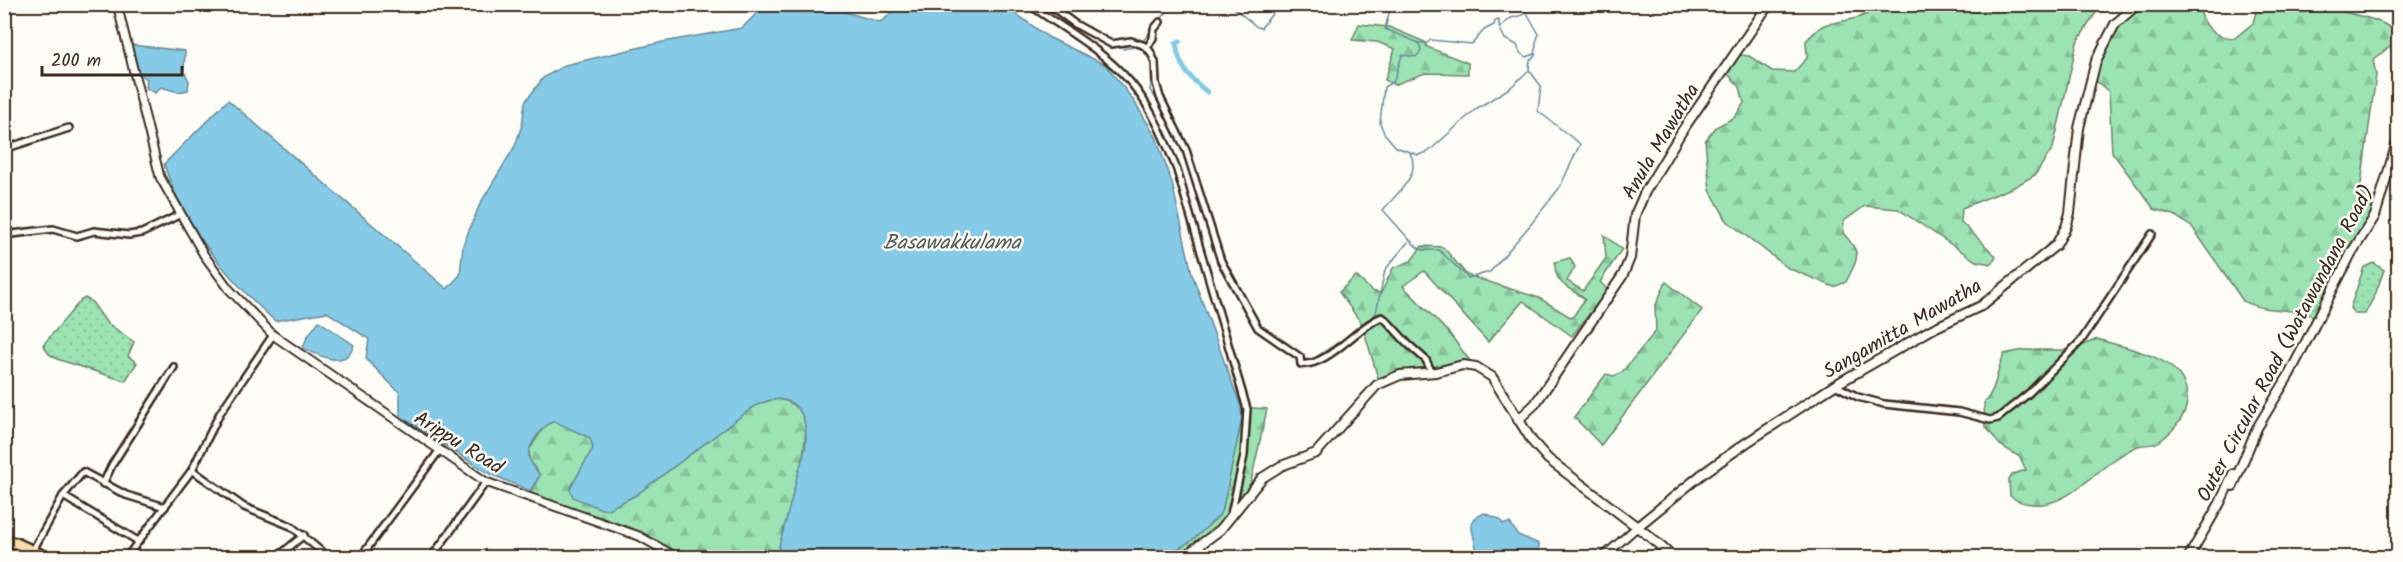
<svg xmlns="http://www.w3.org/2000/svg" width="2403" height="562" font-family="Kalam,sans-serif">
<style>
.grass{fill:url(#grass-dots);stroke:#6b8668;stroke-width:1.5}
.forest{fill:url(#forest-firs);stroke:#6b8668;stroke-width:1.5}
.water{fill:#85cbe7;stroke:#678b97;stroke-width:1.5}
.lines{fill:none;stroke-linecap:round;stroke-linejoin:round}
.stream{stroke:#678b97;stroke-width:1.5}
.canal{stroke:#85cbe7;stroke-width:5}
.minor-casing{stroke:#3b2a1e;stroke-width:10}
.tertiary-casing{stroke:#3b2a1e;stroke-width:11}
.secondary-casing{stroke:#3b2a1e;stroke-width:12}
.primary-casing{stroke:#3b2a1e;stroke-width:14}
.minor{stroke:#fdfcf7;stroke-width:5}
.tertiary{stroke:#fdfcf7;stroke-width:7}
.secondary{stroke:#fdfcf7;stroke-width:8}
.primary{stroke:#fddcac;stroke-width:9}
.labels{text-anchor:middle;stroke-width:5;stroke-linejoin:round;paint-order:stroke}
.street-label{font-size:20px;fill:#3b2a1e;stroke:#fdfcf7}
.water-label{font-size:21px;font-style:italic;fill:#515a5a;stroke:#fdfcf7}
</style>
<defs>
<pattern id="grass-dots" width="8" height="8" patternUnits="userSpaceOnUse" patternTransform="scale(1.5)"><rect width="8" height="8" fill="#9be3b2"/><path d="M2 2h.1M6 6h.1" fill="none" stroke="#86c399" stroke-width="1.8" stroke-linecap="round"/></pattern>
<pattern id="forest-firs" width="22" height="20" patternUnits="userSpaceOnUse" patternTransform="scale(1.5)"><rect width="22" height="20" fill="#9be3b2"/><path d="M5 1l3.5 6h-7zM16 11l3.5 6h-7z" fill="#86c399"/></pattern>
</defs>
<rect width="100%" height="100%" fill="#fdfcf7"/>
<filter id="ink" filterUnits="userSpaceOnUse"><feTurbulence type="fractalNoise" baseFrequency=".0167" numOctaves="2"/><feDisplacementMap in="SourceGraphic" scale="12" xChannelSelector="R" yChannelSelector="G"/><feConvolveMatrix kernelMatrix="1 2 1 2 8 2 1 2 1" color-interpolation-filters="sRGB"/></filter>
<g filter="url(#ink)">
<!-- grass -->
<g class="grass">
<polygon points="2374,263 2384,270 2375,295 2365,314 2355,314 2350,308 2364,267"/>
<polygon points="85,298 92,302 106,322 134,342 128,356 137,363 125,381 57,359 49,354 43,345 81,300"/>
</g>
<!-- forest -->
<g class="forest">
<path d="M2258,4L2335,5L2339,10C2362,18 2378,17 2398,33V40L2373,60L2376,75L2360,192L2365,196L2377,197L2375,209L2349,249L2314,316C2291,307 2265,313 2243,301L2193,228L2174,215L2154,209L2112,152L2109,92L2093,78C2107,50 2119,10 2155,5C2168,2 2184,5 2198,5C2204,26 2211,37 2235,38L2253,23Z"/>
<path d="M1877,5H2101L2077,42L2053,148L2035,175L2014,187L1962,208L1961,222L1996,256L1991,264L1976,261L1898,209L1865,206L1844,221L1843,233C1863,255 1858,257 1846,282L1834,287L1788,268L1727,221L1710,190L1705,141L1716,127L1735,117L1744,103L1740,87L1726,72L1740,55L1749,56L1772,71L1794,72L1807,58L1806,41C1811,36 1818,28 1824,25C1841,20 1866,21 1877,5Z"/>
<polygon points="1359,24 1389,27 1425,42 1427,47 1468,63 1468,74 1425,73 1394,85 1385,80 1395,49 1377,42 1352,40"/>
<path d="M1604,235L1622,249L1600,282L1608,290L1572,336L1523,301L1488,342L1424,271L1403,286L1449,333L1470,361L1392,373L1378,378L1362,324L1339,292L1356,276L1372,291L1381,293L1393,268L1411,261L1422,246L1443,247L1467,275L1539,298L1572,318L1585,299C1568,287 1554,284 1555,262L1570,258L1575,267L1567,281L1583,291L1606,258Z"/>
<polygon points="1666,282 1702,310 1601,445 1574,417 1606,374 1614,376 1622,372 1656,331 1655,307"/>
<path d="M2097,339C2129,350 2189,356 2187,401C2186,418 2173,431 2160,441C2153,446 2145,444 2138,446C2130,449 2121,455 2114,460C2093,474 2071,500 2044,504C2032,505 2020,504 2010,496L2009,480L2013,474L2026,470L2020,457L2000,445L1985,426L1984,403C1997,389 1996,372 2004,354L2024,350H2072Z"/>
<path d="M776,399C789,400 800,406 804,420C812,444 785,525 777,554L778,557H678L639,536L527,497L540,475L529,459V450L546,424L555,421L590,438L593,448L570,489L608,509L636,495L752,408L763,402Z"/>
<path d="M1241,407L1267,409L1250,486L1223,520L1199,541L1174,557L1162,558C1182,548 1213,527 1223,507L1242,418Z"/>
</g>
<!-- water -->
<g class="water">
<path d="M995,5L1008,8L1048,37L1106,65L1134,101L1156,137L1172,183L1192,274L1241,407L1242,418L1223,507L1219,516L1190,542L1162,557L1085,558L1069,555L1067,558L778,557L777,554C784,528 791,502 797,477C800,465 806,452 806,440C807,403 784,389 752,408L636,495L608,509H601L573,497L570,489L593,448L590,438L554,421C544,425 526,446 529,458C531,464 536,470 540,475L530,491L486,472L400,416V393L366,359L369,339L327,312L275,321C227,278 183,226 164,164L228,100L447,289L460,275L463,245L480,204L515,146L522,125L525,102L543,78L565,65L663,42L742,28L765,5H822L879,22L884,20L898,5Z"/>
<polygon points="132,45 185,51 184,71 189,81 188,90 178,92 161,87 155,93 146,88 147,79 137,73 129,46"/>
<path d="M319,321L354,345C346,370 319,356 303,348L307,337Z"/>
<polygon points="1484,513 1499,519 1503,524 1510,523 1518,535 1539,544 1539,557 1478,557 1471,524 1475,518"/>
</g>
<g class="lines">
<!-- stream -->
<g class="stream">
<polyline points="1210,4 1216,7 1222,4"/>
<polyline points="1229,4 1257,27 1261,28 1280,4"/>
<polyline points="1383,4 1389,13 1385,29 1419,43"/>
<polyline points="1160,20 1174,4"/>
<polyline points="1500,27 1511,18 1523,15 1525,11"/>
<polyline points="1139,47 1150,59"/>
<polyline points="1123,49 1139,46 1151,31"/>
<polyline points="1153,71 1150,90 1164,110"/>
<polyline points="1528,71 1511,87 1476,109 1428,152 1418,155 1396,147 1384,133 1380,123 1384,87 1394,81 1402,55 1416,57 1421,51 1419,43 1427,43 1431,40 1472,44 1484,30 1494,25 1495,21 1499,20 1499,27 1505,39 1517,45 1520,53 1526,57 1535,54"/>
<path d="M1410,153C1422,175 1396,194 1383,210C1390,217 1414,247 1420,249C1425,251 1433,250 1439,250L1468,278L1490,272L1532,223L1560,187L1580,144L1538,111L1541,86L1529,70L1530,60L1535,56L1536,42L1539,34L1524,8L1527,4"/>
<polyline points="1217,258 1220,268 1227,277"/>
<polyline points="1367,323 1376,313 1385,270 1408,242"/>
<polyline points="1303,361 1313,359 1353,333"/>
</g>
<!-- canal -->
<path class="canal" d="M1180,41L1176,43C1179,68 1189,77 1207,92"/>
<!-- minor casing -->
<g class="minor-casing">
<g id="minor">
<path d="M1028,4C1063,28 1104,51 1131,83C1152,108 1165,140 1177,170L1247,409L1244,456L1231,514"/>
<path d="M1048,4L1075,24L1111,44L1131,41L1143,45L1150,51L1155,62L1156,83L1160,97L1186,150L1221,261L1258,328L1300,357L1301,364C1328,367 1357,326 1382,317L1386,320L1408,344L1426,360L1432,373"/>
<polyline points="1147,48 1153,38 1154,29 1160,22"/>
<polyline points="4,149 69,128"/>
<polyline points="4,235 53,229 77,236 94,231 129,235 142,233 179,215"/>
<polyline points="1835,385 1858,397 1884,404 1959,412 1990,420 1998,418 2028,394 2081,341 2152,234"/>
<polyline points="192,470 244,507 291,526 329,558"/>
<polyline points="103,484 112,465 174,367"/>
<polyline points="63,496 138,541"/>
<polyline points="33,550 63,496 83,472 126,495 165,507"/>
<polyline points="126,558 192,470 220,413 273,335"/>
<polyline points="276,558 304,535"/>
<polyline points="360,558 439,451"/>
<polyline points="431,558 486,482"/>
</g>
</g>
<!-- tertiary casing -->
<g class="tertiary-casing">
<g id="tertiary">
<polyline points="117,4 160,177 204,255 229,289 273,335 486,482 639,536 678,558"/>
<polyline points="1602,558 1637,527"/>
</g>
</g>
<!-- secondary casing -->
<g class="secondary-casing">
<g id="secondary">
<polyline points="1518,420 1535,404 1623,275 1630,258 1635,215 1645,192 1682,131 1769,4"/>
<polyline points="1637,527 1701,475 1746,443 1835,385 1934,328 1981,306 2056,245 2066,227 2070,213 2079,128 2096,61 2115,24 2138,4"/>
<polyline points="1182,558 1220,530 1262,478 1281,466 1316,453 1377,385 1400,375 1436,372 1463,365 1476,367 1492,377 1532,441 1548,459 1649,536 1674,558"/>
<polyline points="2188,558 2220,503 2233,474 2233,486 2257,428 2289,375 2352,252 2375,216 2398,139"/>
</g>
</g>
<!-- primary casing -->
<g class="primary-casing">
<polyline id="primary" points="4,541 16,543 49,558"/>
</g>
<!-- minor -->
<use href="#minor" class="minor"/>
<!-- tertiary -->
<use href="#tertiary" class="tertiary"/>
<!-- secondary -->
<use href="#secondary" class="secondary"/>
<!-- primary -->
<use href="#primary" class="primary"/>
</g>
</g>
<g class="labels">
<!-- street labels -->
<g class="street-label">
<text transform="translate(1660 141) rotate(-59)" y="7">Anula Mawatha</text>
<text transform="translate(1902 328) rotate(-30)" y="7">Sangamitta Mawatha</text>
<text transform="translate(2285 343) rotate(-62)" y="7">Outer Circular Road (Watawandana Road)</text>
<text transform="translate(459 442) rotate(32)" y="7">Arippu Road</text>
</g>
<!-- water labels -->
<g class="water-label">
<text x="952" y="249">Basawakkulama</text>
</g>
</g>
<!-- margin -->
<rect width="2403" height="562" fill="none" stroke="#fdfcf7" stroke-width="24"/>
<rect x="12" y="12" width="2379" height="538" fill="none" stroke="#3b2a1e" stroke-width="2" filter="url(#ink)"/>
<!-- scale -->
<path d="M42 66v9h140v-9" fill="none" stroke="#3b2a1e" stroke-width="3"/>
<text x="51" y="66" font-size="18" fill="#3b2a1e" stroke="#fdfcf7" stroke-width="4.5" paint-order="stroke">200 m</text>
</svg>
